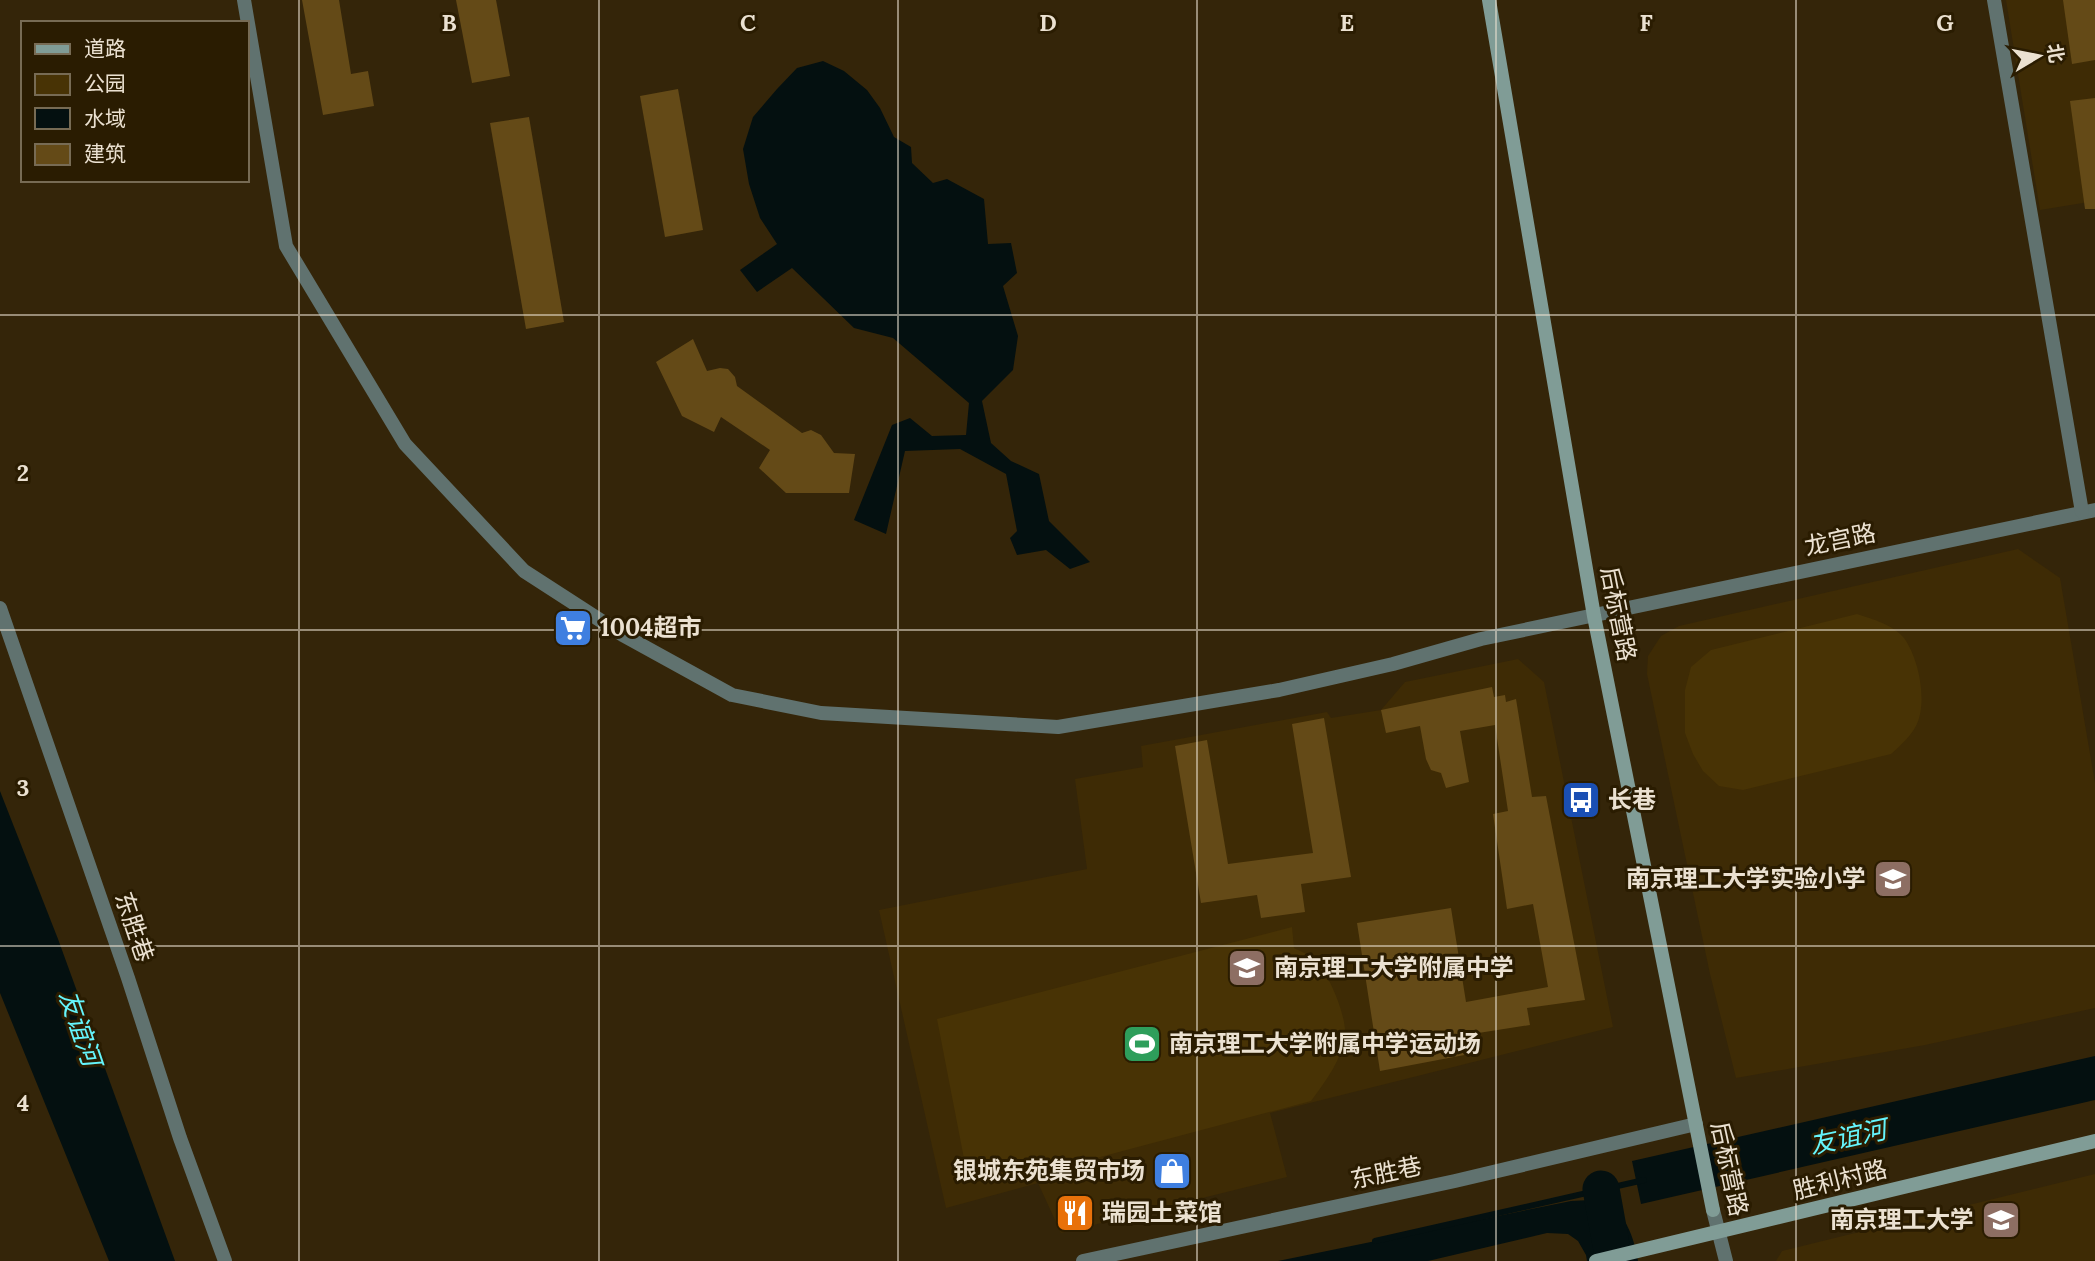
<svg xmlns="http://www.w3.org/2000/svg" width="2095" height="1261" font-family="Lora,'Noto Sans SC',serif">
<style>
.built{fill:#3e2b05}
.green{fill:#483305}
.water{fill:#041010}
.lines{fill:none;stroke-linecap:round;stroke-linejoin:round}
.stream{stroke:#041010;stroke-width:6}
.river{stroke:#041010;stroke-width:37}
.building{fill:#644a17}
.street{stroke:#60726f;stroke-width:14}
.secondary{stroke:#809c96;stroke-width:14}
.grid{fill:none;stroke:#ebe1d1;stroke-width:2;stroke-opacity:0.55}
.labels{text-anchor:middle;stroke-width:6;stroke-linejoin:round;paint-order:stroke}
.street-label{font-size:24px;fill:#ebe1d1;stroke:#2a1c01}
.poi-label{font-size:24px;font-weight:bold;fill:#ebe1d1;stroke:#2a1c01;text-anchor:start}
.water-label{font-size:26px;font-style:italic;fill:#65f5fc;stroke:#2a1c01}
.grid-label{font-size:23px;text-anchor:middle;font-weight:bold;fill:#ebe1d1;stroke:#2a1c01;stroke-width:6;stroke-linejoin:round;paint-order:stroke}
</style>
<rect width="100%" height="100%" fill="#342509"/>
<!-- built -->
<g class="built">
<polygon points="2006,0 2095,0 2095,201 2040,210"/>
<polygon points="2018,549 2060,578 2095,783 2095,1008 1925,1045 1736,1078 1710,974 1647,674 1648,656 1661,636 1679,626"/>
<polygon points="1518,659 1544,682 1613,1027 1270,1113 1287,1177 1061,1233 1038,1183 946,1208 879,910 1087,869 1075,779 1143,767 1141,746 1327,712 1331,718 1381,710 1405,682"/>
<polygon points="2095,1174 2095,1261 1776,1261 1782,1251"/>
</g>
<!-- green -->
<g class="green">
<path d="M1857,614C1872,619 1894,625 1904,638C1919,659 1928,702 1916,726C1910,737 1901,745 1891,754L1743,790L1719,786L1703,771L1693,754L1685,733V690L1691,667L1711,650Z"/>
<path d="M1292,927L1294,948C1300,951 1308,954 1313,959C1328,970 1346,1015 1345,1033C1343,1059 1325,1082 1311,1101L1025,1177H1003L966,1169L937,1019Z"/>
</g>
<!-- water -->
<g class="water">
<polygon points="823,61 844,71 867,90 880,108 894,137 911,147 912,163 933,183 947,179 984,199 988,244 1011,243 1017,273 1003,286 1018,336 1013,370 982,401 991,443 1011,461 1039,474 1049,521 1090,562 1070,569 1046,550 1017,555 1010,538 1017,531 1006,474 960,449 905,451 886,534 854,520 892,425 910,418 932,436 966,435 969,403 893,338 854,328 792,268 757,292 740,270 777,244 760,218 749,184 743,149 753,117 777,89 797,68"/>
<polygon points="0,791 58,939 175,1261 109,1261 0,993"/>
<polygon points="2095,1056 2095,1100 1641,1204 1632,1161"/>
<path d="M1571,1201C1580,1201 1592,1199 1600,1201C1624,1206 1635,1240 1638,1261H1587L1586,1255L1578,1241L1568,1234L1547,1233L1428,1261H1278Z"/>
</g>
<g class="lines">
<!-- stream -->
<polyline class="stream" points="1375,1241 1644,1180"/>
<!-- river -->
<polyline class="river" points="1601,1189 1612,1250"/>
</g>
<!-- building -->
<g class="building">
<polygon points="302,0 339,0 351,74 368,71 374,106 323,115"/>
<polygon points="456,0 496,0 510,76 472,83"/>
<polygon points="2063,0 2095,0 2095,60 2072,64"/>
<polygon points="678,89 703,230 665,237 640,96"/>
<polygon points="2095,98 2095,209 2085,209 2070,101"/>
<polygon points="529,117 564,322 526,329 490,123"/>
<polygon points="693,339 707,371 720,368 728,369 735,377 737,386 802,433 811,430 821,435 834,453 855,454 849,493 786,493 759,468 770,450 721,417 714,432 682,416 656,362"/>
<polygon points="1492,687 1494,697 1505,695 1506,702 1516,699 1532,797 1546,796 1585,1000 1527,1008 1530,1025 1472,1034 1475,1053 1380,1071 1357,923 1451,908 1466,1002 1548,987 1533,904 1507,909 1493,814 1508,811 1495,725 1460,731 1469,782 1446,788 1441,773 1431,770 1426,759 1420,726 1386,733 1381,710"/>
<polygon points="1324,718 1351,877 1301,884 1305,912 1261,918 1257,895 1201,903 1175,746 1207,740 1228,864 1313,853 1292,724"/>
</g>
<g class="lines">
<!-- street -->
<g class="street">
<polyline points="244,0 286,246 405,444 524,571 623,635 732,695 821,713 1058,727 1279,690 1393,664 1481,639 2095,510"/>
<polyline points="1994,0 2082,512"/>
<polyline points="0,608 128,978 180,1138 225,1261"/>
<polyline points="1713,1210 1726,1261"/>
<polyline points="1083,1261 1455,1181 1696,1124"/>
</g>
<!-- secondary -->
<g class="secondary">
<polyline points="1489,0 1594,616 1713,1210"/>
<polyline points="1596,1261 2095,1141"/>
</g>
</g>
<!-- grid -->
<path class="grid" d="M299,0V1261M599,0V1261M898,0V1261M1197,0V1261M1496,0V1261M1796,0V1261M0,315H2095M0,630H2095M0,946H2095"/>
<!-- icons -->
<defs>
<g id="supermarket-square" transform="scale(2.0125)"><rect x="-9" y="-9" width="18" height="18" rx="4" fill="#3f7fe0" stroke="#2a1c01"/><path d="M-6-5.5h2.5l.6 2H6L4.5 2H-2.5L-4.4-4H-6ZM-1.5 3.2a1.3 1.3 0 1 0 .1 0ZM3 3.2a1.3 1.3 0 1 0 .1 0Z" fill="#fff"/></g>
<g id="bus-square" transform="scale(2.0125)"><rect x="-9" y="-9" width="18" height="18" rx="4" fill="#1a4fb4" stroke="#2a1c01"/><path d="M-5-6H5V4H4V6H2V4H-2V6H-4V4H-5ZM-3.5-4V0h7V-4ZM-3.5 1.2v1.5H-2V1.2ZM2 1.2v1.5H3.5V1.2Z" fill="#fff"/></g>
<g id="school-square" transform="scale(2.0125)"><rect x="-9" y="-9" width="18" height="18" rx="4" fill="#8d6e63" stroke="#2a1c01"/><path d="M0-5L7-2L0 1L-7-2ZM-4 1L0 2.5L4 1V4Q0 6-4 4Z" fill="#fff"/></g>
<g id="stadium-square" transform="scale(2.0125)"><rect x="-9" y="-9" width="18" height="18" rx="4" fill="#2e9e5b" stroke="#2a1c01"/><path d="M0-5a6.5 5 0 1 0 0 10a6.5 5 0 1 0 0-10ZM-3.5-1.8h7v3.6h-7Z" fill="#fff"/></g>
<g id="shop-square" transform="scale(2.0125)"><rect x="-9" y="-9" width="18" height="18" rx="4" fill="#3f7fe0" stroke="#2a1c01"/><path d="M-5-2.5h2.3a2.7 3.5 0 0 1 5.4 0H5L5.5 6h-11ZM-1.5-2.5h3a1.5 2.3 0 0 0-3 0Z" fill="#fff"/></g>
<g id="restaurant-square" transform="scale(2.0125)"><rect x="-9" y="-9" width="18" height="18" rx="4" fill="#e8710a" stroke="#2a1c01"/><path d="M-5-6h1v4h1v-4h1v4h1v-4h1v5L-1.5 .5V6h-2V.5L-5-1ZM5-6V6H3V1.5H1.5Q1.5-4 5-6Z" fill="#fff"/></g>
<g id="university-square" transform="scale(2.0125)"><rect x="-9" y="-9" width="18" height="18" rx="4" fill="#8d6e63" stroke="#2a1c01"/><path d="M0-5L7-2L0 1L-7-2ZM-4 1L0 2.5L4 1V4Q0 6-4 4Z" fill="#fff"/></g>
</defs>
<g fill-rule="evenodd">
<use href="#supermarket-square" x="573" y="628"/>
<use href="#bus-square" x="1581" y="800"/>
<use href="#school-square" x="1893" y="879"/>
<use href="#school-square" x="1247" y="968"/>
<use href="#stadium-square" x="1142" y="1044"/>
<use href="#shop-square" x="1172" y="1171"/>
<use href="#restaurant-square" x="1075" y="1213"/>
<use href="#university-square" x="2001" y="1220"/>
</g>
<g class="labels">
<!-- street labels -->
<g class="street-label">
<text transform="translate(1840 540) rotate(-12)" y="8">龙宫路</text>
<text transform="translate(1618 614) rotate(79)" y="8">后标营路</text>
<text transform="translate(134 927) rotate(71)" y="8">东胜巷</text>
<text transform="translate(1729 1169) rotate(78)" y="8">后标营路</text>
<text transform="translate(1386 1173) rotate(-12)" y="8">东胜巷</text>
<text transform="translate(1840 1180) rotate(-14)" y="8">胜利村路</text>
</g>
<!-- poi labels -->
<g class="poi-label">
<text x="600" y="636">1004超市</text>
<text x="1608" y="808">长巷</text>
<text x="1866" y="887" text-anchor="end">南京理工大学实验小学</text>
<text x="1274" y="976">南京理工大学附属中学</text>
<text x="1169" y="1052">南京理工大学附属中学运动场</text>
<text x="1145" y="1179" text-anchor="end">银城东苑集贸市场</text>
<text x="1102" y="1221">瑞园土菜馆</text>
<text x="1974" y="1228" text-anchor="end">南京理工大学</text>
</g>
<!-- water labels -->
<g class="water-label">
<text transform="translate(80 1028) rotate(71)" y="9">友谊河</text>
<text transform="translate(1848 1137) rotate(-12)" y="9">友谊河</text>
</g>
</g>
<g class="grid-label">
<text x="449" y="31">B</text>
<text x="748" y="31">C</text>
<text x="1048" y="31">D</text>
<text x="1347" y="31">E</text>
<text x="1646" y="31">F</text>
<text x="1945" y="31">G</text>
<text x="23" y="481">2</text>
<text x="23" y="796">3</text>
<text x="23" y="1111">4</text>
</g>
<!-- legend -->
<rect x="21" y="21" width="228" height="161" fill="#2a1c01" stroke="#776b54" stroke-width="2"/>
<rect x="35" y="44" width="35" height="10" fill="#809c96" stroke="#776b54" stroke-width="2"/>
<text x="84" y="56" font-size="21" fill="#ebe1d1">道路</text>
<rect x="35" y="74" width="35" height="21" fill="#483305" stroke="#776b54" stroke-width="2"/>
<text x="84" y="91" font-size="21" fill="#ebe1d1">公园</text>
<rect x="35" y="108" width="35" height="21" fill="#041010" stroke="#776b54" stroke-width="2"/>
<text x="84" y="126" font-size="21" fill="#ebe1d1">水域</text>
<rect x="35" y="144" width="35" height="21" fill="#644a17" stroke="#776b54" stroke-width="2"/>
<text x="84" y="161" font-size="21" fill="#ebe1d1">建筑</text>
<!-- north arrow -->
<g transform="translate(2039 56) rotate(80)" stroke="#2a1c01" stroke-width="5" paint-order="stroke">
<path d="M0-5L12 26L0 18L-12 26Z" fill="#ebe1d1"/>
<text y="-10" font-size="19" font-weight="bold" text-anchor="middle" fill="#ebe1d1">北</text>
</g>
</svg>
